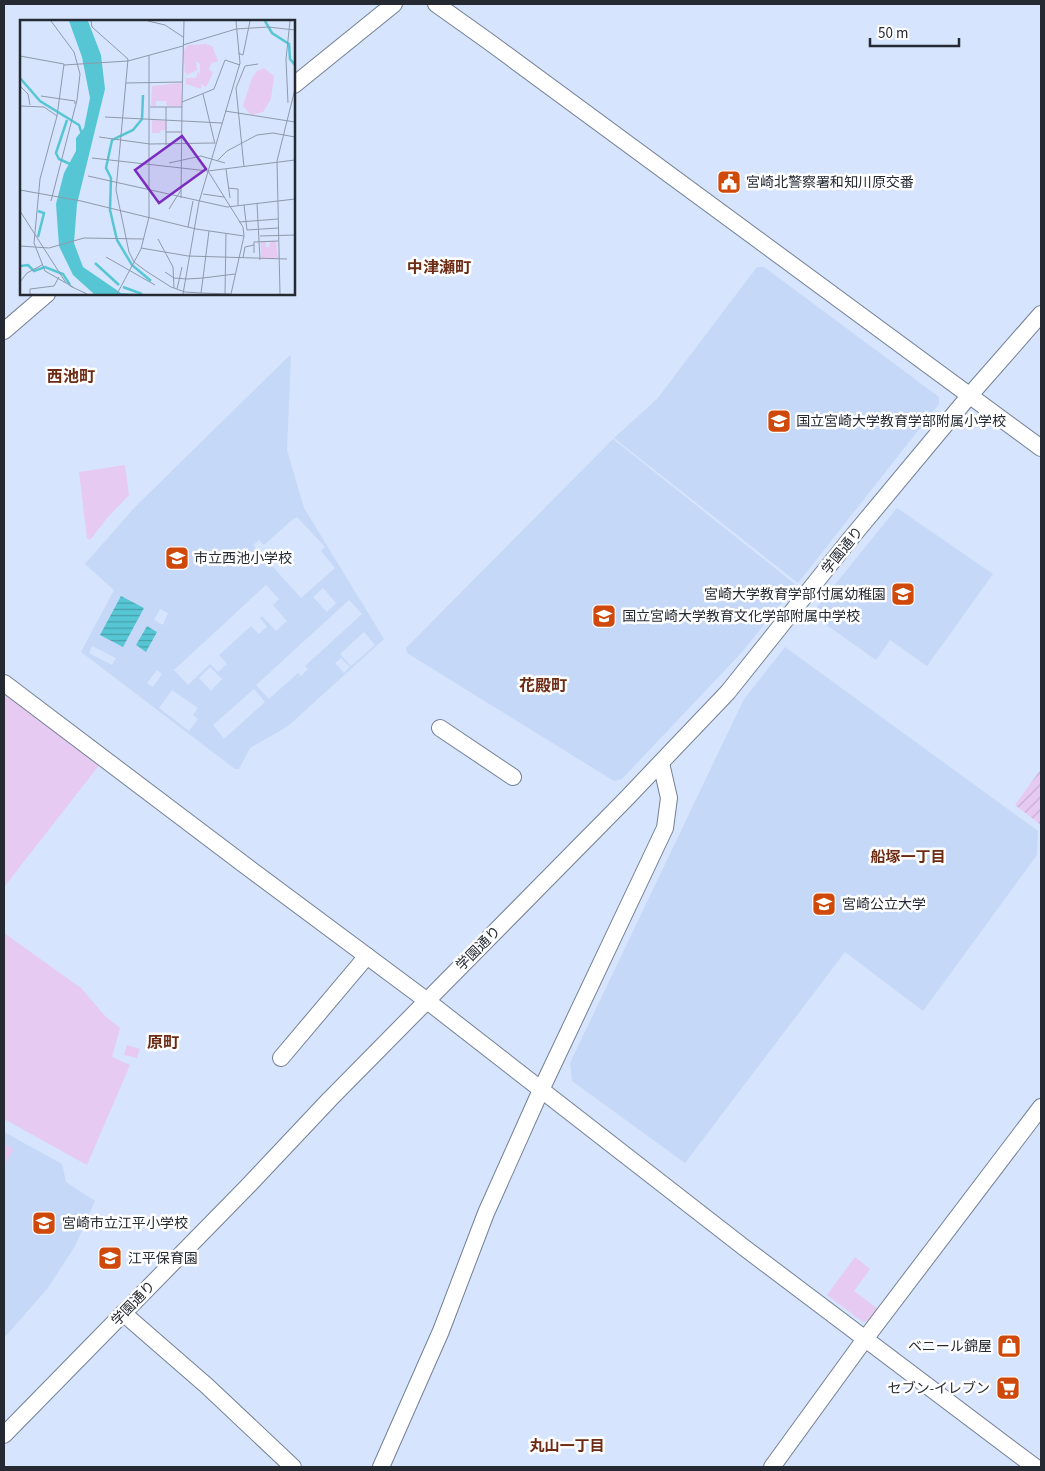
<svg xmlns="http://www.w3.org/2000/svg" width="1045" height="1471" font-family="'Source Sans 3','Noto Sans JP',sans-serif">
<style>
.built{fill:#c6d8f7;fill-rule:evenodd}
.park{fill:#e7caf2}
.garden{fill:url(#garden-furrows)}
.water{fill:url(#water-rules)}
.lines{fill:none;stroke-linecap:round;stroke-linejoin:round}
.tertiary-casing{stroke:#738096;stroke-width:18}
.tertiary{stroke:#fff;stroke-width:16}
.labels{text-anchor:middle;stroke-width:5;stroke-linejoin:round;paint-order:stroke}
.poi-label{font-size:14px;fill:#242932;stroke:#fff;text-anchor:start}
.street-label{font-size:14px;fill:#242932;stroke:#fff}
.neighbourhood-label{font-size:15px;font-weight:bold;fill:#6d2b13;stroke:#fff}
.quarter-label{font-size:16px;font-weight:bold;fill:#6d2b13;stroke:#fff}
.inset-river{fill:none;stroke:#57c6d4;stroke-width:2.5}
.inset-road{fill:none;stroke:#8f99ac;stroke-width:1}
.view{fill:#7b2cbf;fill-opacity:0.15;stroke:#7b2cbf;stroke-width:2.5}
.inset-edge{fill:none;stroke:#242932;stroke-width:2.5}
</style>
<defs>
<pattern id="garden-furrows" width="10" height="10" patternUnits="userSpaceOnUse" patternTransform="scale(1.25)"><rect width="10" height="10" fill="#e7caf2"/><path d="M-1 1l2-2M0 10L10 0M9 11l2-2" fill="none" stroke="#c6aed0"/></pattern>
<pattern id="water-rules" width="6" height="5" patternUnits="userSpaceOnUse" patternTransform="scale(1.25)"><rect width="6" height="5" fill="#57c6d4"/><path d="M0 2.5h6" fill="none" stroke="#48a1ad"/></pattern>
</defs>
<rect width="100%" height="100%" fill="#d6e4fd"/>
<!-- built -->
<g class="built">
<polygon points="757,267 764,267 939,397 939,404 798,583 614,438 657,399"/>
<path d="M289,356H291L287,450L304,508L384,639L288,726L250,748L239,769H235L81,652L114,590L85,564L135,507ZM297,517L325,547L321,551L335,568L301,598L253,545L259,540L264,545L292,520ZM266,585L279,599L273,605L287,621L276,631L262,616L260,618L267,627L259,634L251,626L219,655L227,664L218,672L210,664L188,685L174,670ZM323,588L336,603L327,612L313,597ZM349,600L362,614L305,666L308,669L301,676L298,673L269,699L256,685ZM160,609L168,613L163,625L154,620ZM364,632L375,645L351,666L340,654ZM92,646L116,658L112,665L89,653ZM341,658L350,667L344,673L335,663ZM210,667L222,679L211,691L199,678ZM157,670L162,674L153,687L147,683ZM254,689L265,702L224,739L213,725ZM172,690L198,708L193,715L198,719L189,731L159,708Z"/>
<polygon points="613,439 796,585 743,651 622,779 614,781 407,653 406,648"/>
<polygon points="897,508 993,574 927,666 890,640 876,660 811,614"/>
<polygon points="785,647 1038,831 1037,855 923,1011 845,952 685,1163 572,1081 570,1063 744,699"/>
<polygon points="4,1132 62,1164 66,1182 95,1201 75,1246 47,1289 4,1338"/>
</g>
<!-- park -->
<g class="park">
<polygon points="125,465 129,495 108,517 90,540 87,538 79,472"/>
<polygon points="4,682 104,759 4,887"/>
<polygon points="4,933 81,988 105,1016 120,1028 112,1057 130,1065 87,1165 4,1119"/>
<polygon points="127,1045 140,1049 137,1058 124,1055"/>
<polygon points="4,1144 14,1149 4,1165"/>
<polygon points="855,1257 870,1269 854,1291 878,1309 870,1320 863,1322 827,1295"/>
</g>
<!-- garden -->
<polygon class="garden" points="1041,769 1041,825 1015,805"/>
<!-- water -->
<g class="water">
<polygon points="121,596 144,608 123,647 100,635"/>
<polygon points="147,626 157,632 146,652 136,645"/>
</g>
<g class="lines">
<!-- tertiary casing -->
<g class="tertiary-casing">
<g id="tertiary">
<polyline points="436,4 488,41 1041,448"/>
<polyline points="294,85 394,4"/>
<polyline points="4,331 47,294"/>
<polyline points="4,683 246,866 426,1000 746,1249 1035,1467"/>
<polyline points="440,728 513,777"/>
<polyline points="281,1058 367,956"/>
<polyline points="123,1313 207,1386 293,1467"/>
<polyline points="4,1435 247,1187 330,1099 626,799 728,692 851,538 970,395 1041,314"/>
<polyline points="381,1467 441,1331 486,1213 541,1090 665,828 669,798 661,763"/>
<polyline points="772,1467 865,1339 1041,1107"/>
</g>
</g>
<!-- tertiary -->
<use href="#tertiary" class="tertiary"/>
</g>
<!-- icons -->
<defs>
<g id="civic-square" transform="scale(1.25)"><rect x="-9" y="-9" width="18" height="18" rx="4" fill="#cf490b" stroke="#fff"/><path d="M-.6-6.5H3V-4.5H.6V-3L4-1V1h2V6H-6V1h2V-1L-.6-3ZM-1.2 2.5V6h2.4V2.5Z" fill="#fff"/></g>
<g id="school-square" transform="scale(1.25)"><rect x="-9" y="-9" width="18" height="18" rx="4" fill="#cf490b" stroke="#fff"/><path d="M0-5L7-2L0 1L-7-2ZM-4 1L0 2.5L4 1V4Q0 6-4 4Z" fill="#fff"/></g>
<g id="university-square" transform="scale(1.25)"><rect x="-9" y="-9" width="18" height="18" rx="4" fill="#cf490b" stroke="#fff"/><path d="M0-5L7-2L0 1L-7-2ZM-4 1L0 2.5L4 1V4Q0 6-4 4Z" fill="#fff"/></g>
<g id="shop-square" transform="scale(1.25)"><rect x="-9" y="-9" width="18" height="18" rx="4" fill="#cf490b" stroke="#fff"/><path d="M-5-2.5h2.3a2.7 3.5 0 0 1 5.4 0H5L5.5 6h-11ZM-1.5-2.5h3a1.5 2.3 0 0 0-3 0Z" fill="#fff"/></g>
<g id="supermarket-square" transform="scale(1.25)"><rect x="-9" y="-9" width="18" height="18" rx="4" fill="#cf490b" stroke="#fff"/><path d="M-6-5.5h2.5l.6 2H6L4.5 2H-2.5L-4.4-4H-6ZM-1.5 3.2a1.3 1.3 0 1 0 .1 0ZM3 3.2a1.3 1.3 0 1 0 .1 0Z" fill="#fff"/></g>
</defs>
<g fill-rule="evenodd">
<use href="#civic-square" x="729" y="182"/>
<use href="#school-square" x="779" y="421"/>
<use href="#school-square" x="177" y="558"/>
<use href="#school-square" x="903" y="594"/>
<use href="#school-square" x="604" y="616"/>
<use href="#university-square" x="824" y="904"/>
<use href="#school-square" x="44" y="1223"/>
<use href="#school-square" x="110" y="1258"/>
<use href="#shop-square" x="1009" y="1346"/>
<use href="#supermarket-square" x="1008" y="1388"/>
</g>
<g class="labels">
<!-- poi labels -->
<g class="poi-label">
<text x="746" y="187">宮崎北警察署和知川原交番</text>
<text x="796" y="426">国立宮崎大学教育学部附属小学校</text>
<text x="194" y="563">市立西池小学校</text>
<text x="886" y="599" text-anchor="end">宮崎大学教育学部付属幼稚園</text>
<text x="622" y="621">国立宮崎大学教育文化学部附属中学校</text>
<text x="842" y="909">宮崎公立大学</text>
<text x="62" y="1228">宮崎市立江平小学校</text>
<text x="128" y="1263">江平保育園</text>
<text x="992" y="1351" text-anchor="end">ベニール錦屋</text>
<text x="990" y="1393" text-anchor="end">セブン-イレブン</text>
</g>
<!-- street labels -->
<g class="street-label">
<text transform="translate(842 550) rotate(-51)" y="5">学園通り</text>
<text transform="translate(478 948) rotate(-45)" y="5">学園通り</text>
<text transform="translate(133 1303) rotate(-46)" y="5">学園通り</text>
</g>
<!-- neighbourhood labels -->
<g class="neighbourhood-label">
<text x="908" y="862">船塚一丁目</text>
<text x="567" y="1451">丸山一丁目</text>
</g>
<!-- quarter labels -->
<g class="quarter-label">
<text x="439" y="273">中津瀬町</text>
<text x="71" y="382">西池町</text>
<text x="543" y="691">花殿町</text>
<text x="163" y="1048">原町</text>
</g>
</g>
<!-- overview -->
<g transform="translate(20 20)">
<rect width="275" height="275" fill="#d6e4fd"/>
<path d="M186,24L192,26L198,41L191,43L189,49L193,53L186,67L181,64V69L166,64L163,31L168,25ZM176,41L180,44V55L178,51L176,58H166L164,50L167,55L177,50Z" fill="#e7caf2" fill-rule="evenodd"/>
<path d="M244,48L254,56L251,79L243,92L231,95L223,86L232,58L237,51ZM161,63L162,86H147L146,81H136V86H131L132,66ZM132,100L145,101V110L139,111L143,118L140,113H132ZM256,221L258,239H241V222H246V227H249L250,222Z" fill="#e7caf2"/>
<path d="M49,1H68L81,35L85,69L57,184L54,223L63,247L101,273L118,274H74L53,255L39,226L36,184L44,153L56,131V118L64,108L70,78L62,37Z" fill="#57c6d4"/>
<path class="inset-river" d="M245,1L252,13L269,24L270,39L275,45M0,58L20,81L59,105L62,114M123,75L122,99L113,110L92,120L86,148L91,158L90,190L97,220L112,245L131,261M47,100L36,133L39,139L50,144M18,217L24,193L18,191M75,243L99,265M0,246L8,245L14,251L25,247L43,254L50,265M103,267L122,274"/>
<path class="inset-road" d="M71,1L72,7L108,39L96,170L109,232L114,242L126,251L151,267L165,272M128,1L145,5L163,17M164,1L162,82L194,69L205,40L220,45M163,25L216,9L248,7L275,10M218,33L223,35L230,1M129,35V197M0,36L44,44L37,96L20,159L14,223L25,251L53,267M108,41L163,26M44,45L108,41M106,63L163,62M0,66L8,74L10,85M183,74L195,124M21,76L55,81V84M268,83L266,39L270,1M0,86L24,87L37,96M130,87H162M205,91L275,102M85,97L202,103M146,112H162M79,117L130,124L194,123M146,125V87M72,138L188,151L275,140M197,141L207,131L237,115L253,113L275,117M149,143L181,136L205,143M224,147L216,68L225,46L238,44M206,149L210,178M188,151L223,207L224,216M68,156L207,187L275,179M208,168L218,169V185M0,170L61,181L176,209M183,174L204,177M161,178L162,82M31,181L57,80L60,54L54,32L31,1M237,183L240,240M224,185L227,210L258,208M149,189L161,170M0,191L46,263M219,202L258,199M168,207L173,181M176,209L224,216L211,274M189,211L183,258L215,254M240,216L275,215M138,219L153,247L154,268M0,226L29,228L64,218L124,219M121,228L168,236L267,239M234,233V222L258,221M86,237L135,265M223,238L225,227L234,225M145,252L154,258L167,259M167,259L183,258L181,273M0,262L7,253L22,245M50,266L67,274M157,269L162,247M165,272L181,273M181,273L211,274M10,274V269L34,266L39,257M97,274L121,229L129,197M163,274L179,182L220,43L216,1M205,274L206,213M260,274L257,141L275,69"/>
<path class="view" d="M162,116L186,149L139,183L115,150Z"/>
<rect width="275" height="275" class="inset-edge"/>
</g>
<!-- border -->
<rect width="1045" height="1471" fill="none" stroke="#242932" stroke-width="10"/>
<!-- scale -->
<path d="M870 38v8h89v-8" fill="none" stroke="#242932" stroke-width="2.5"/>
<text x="878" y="38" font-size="15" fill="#242932" stroke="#ffffff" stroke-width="4" paint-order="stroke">50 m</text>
</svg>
